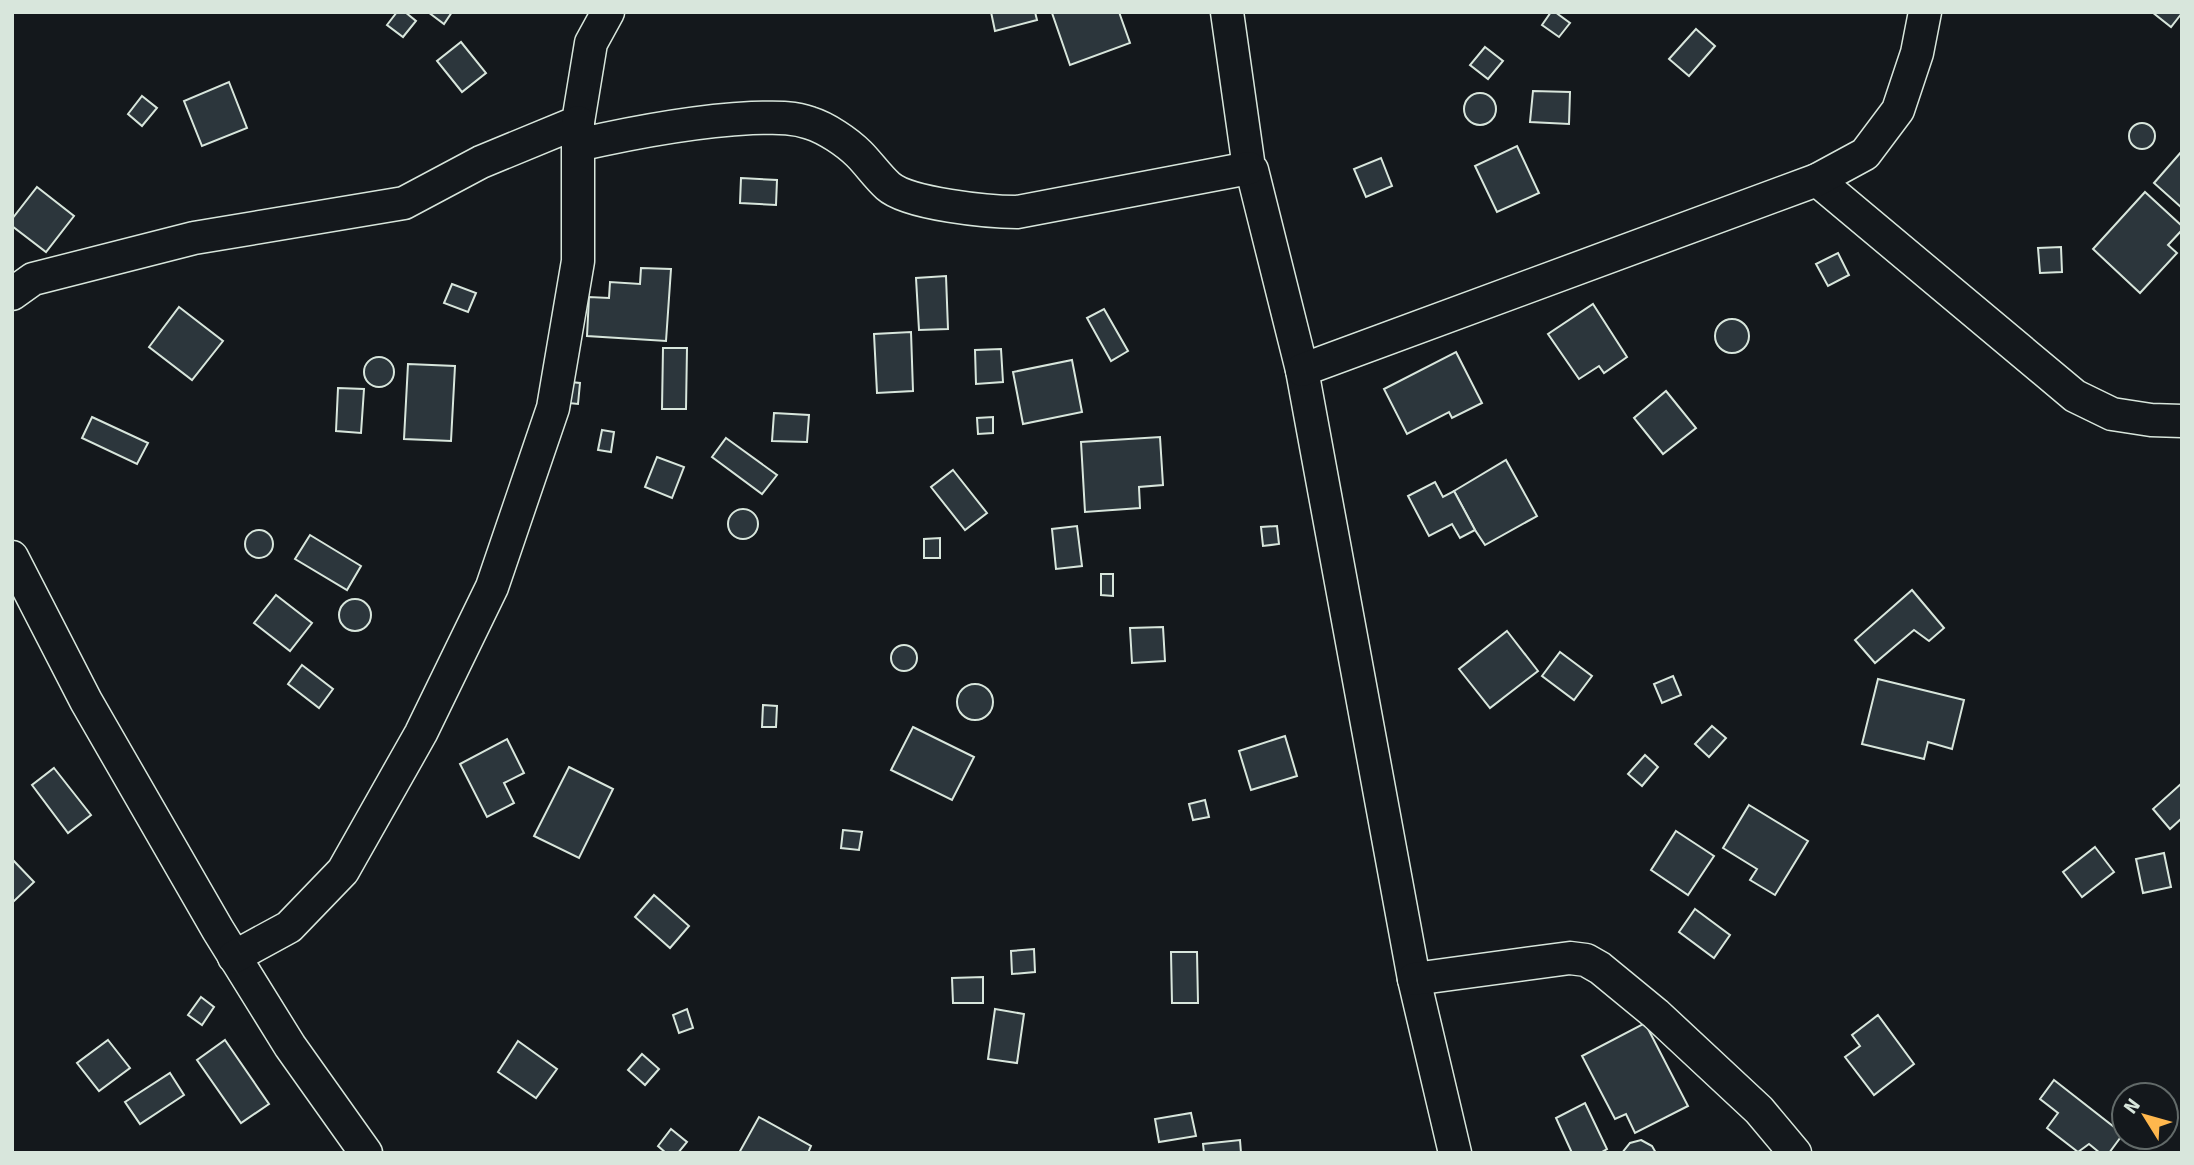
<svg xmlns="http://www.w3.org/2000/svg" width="2194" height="1165" font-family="Signika,sans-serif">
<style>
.building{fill:#2c363c;stroke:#d8e6dc;stroke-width:2}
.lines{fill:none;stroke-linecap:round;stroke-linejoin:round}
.street-casing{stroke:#d8e6dc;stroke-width:35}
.street{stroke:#14181c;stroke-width:32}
</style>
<rect width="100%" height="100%" fill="#14181c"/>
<!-- building -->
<g class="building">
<polygon points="397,12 405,12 416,21 403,37 387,25"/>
<polygon points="428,12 452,12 444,24"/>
<polygon points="991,12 1035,12 1037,20 995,31"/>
<polygon points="1119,12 1130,43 1070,65 1052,13"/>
<polygon points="1551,12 1555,12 1570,23 1559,37 1542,25"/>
<polygon points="2152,12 2182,12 2182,13 2171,27"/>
<polygon points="1696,29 1715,46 1689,76 1669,59"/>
<polygon points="461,42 486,73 462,92 437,61"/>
<polygon points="1485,47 1503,61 1488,79 1470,65"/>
<polygon points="229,82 247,128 202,146 184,101"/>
<polygon points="1533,91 1570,92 1569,124 1530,122"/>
<circle cx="1480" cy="109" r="16"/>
<polygon points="142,96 157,108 142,126 128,114"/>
<circle cx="2142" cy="136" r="13"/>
<polygon points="1517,146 1539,193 1497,212 1475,166"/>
<polygon points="2182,151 2182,208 2154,183"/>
<polygon points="1381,158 1392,186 1366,197 1354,169"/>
<polygon points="741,178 777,180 776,205 740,203"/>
<polygon points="37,187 74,216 46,252 12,226 12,219"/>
<polygon points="2145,192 2182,226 2182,230 2168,245 2177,253 2140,293 2093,249"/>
<polygon points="2061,247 2062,272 2040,273 2038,248"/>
<polygon points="1838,253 1849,275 1828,286 1816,264"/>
<polygon points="641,268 671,269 666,341 587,336 589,297 609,298 610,282 640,284"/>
<polygon points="946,276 948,329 919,330 916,278"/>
<polygon points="452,284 476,293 468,312 444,303"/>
<polygon points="1593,304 1627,357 1604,373 1599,366 1579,379 1548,334"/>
<polygon points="179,307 223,341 192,380 149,347"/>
<polygon points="1104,309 1128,351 1111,361 1087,318"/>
<circle cx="1732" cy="336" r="17"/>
<polygon points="911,332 913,391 877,393 874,334"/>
<polygon points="663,348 687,348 686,409 662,409"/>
<polygon points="1001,349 1003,382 976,384 975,350"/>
<polygon points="1456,352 1482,403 1452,418 1449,412 1407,434 1384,389"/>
<circle cx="379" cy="372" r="15"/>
<polygon points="1072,360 1082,412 1023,424 1013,372"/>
<polygon points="408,364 455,366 451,441 404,439"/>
<polygon points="560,381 580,383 578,404 559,402"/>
<polygon points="338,388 364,389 361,433 336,431"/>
<polygon points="1666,391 1696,428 1663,454 1634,418"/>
<polygon points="774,413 809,415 807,442 772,441"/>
<polygon points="92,417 148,443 137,464 82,438"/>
<polygon points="993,417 993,433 978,434 977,418"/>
<polygon points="602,430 614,432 611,452 598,450"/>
<polygon points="1160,437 1163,485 1139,487 1140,508 1085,512 1081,442"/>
<polygon points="726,438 777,475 762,494 712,457"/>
<polygon points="657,457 684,467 672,498 645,487"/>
<polygon points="1506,460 1537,516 1485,545 1475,530 1454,491"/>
<polygon points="953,470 987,513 965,530 931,487"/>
<polygon points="1435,482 1443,497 1454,491 1475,530 1460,538 1452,524 1429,536 1408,496"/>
<circle cx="743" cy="524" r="15"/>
<polygon points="1077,526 1082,566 1056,569 1052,529"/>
<polygon points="1277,526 1279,544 1263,546 1261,527"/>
<circle cx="259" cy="544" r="14"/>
<polygon points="310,535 361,566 347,590 295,559"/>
<polygon points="940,538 940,558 924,558 924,539"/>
<polygon points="1101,574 1113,574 1113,596 1101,595"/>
<polygon points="1912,590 1944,628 1929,641 1914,630 1875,663 1855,640"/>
<polygon points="276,595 312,623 290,651 254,623"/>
<circle cx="355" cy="615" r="16"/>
<polygon points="1163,627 1165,661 1132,663 1130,628"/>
<polygon points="1507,631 1538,671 1490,708 1459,669"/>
<circle cx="904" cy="658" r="13"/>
<polygon points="1560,652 1592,676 1574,700 1542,676"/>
<polygon points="302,665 333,689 319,708 288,684"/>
<polygon points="1673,676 1681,695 1662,703 1654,684"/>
<polygon points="1878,679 1964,700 1952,749 1928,742 1924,759 1862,744"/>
<circle cx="975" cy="702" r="18"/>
<polygon points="763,705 777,706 776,727 762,727"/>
<polygon points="1712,726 1726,738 1709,757 1695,744"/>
<polygon points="913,727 974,757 952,800 891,770"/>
<polygon points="1285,736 1297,776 1251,790 1239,751"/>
<polygon points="507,739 524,773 504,783 514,803 487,817 460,764"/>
<polygon points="1645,755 1658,767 1642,786 1628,774"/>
<polygon points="569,767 613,789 579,858 534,836"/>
<polygon points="54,768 91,815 68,833 32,785"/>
<polygon points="2182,783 2182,818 2170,829 2153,809"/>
<polygon points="1205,800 1209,817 1193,820 1189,804"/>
<polygon points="1749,805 1808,841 1775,895 1750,880 1757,869 1723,848"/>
<polygon points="843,830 862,832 859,850 841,848"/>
<polygon points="1676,831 1714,856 1688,895 1651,870"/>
<polygon points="2095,847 2114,872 2082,897 2063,872"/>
<polygon points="2164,853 2171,887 2143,893 2136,859"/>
<polygon points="12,859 34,882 12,903"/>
<polygon points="654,895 689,926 670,948 635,917"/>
<polygon points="1695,909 1730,935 1714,958 1679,932"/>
<polygon points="1034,949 1035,972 1012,974 1011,951"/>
<polygon points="1171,952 1197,952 1198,1003 1172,1003"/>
<polygon points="983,977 983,1003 953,1003 952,978"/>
<polygon points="201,997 214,1007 202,1025 188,1015"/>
<polygon points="687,1009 693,1028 679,1033 673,1015"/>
<polygon points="995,1009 1024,1014 1017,1063 988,1059"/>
<polygon points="1878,1015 1914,1064 1874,1095 1845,1057 1860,1046 1852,1035"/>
<polygon points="1645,1023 1688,1106 1635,1133 1626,1114 1615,1119 1582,1056"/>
<polygon points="108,1040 130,1068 99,1091 77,1063"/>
<polygon points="225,1040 269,1104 241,1123 197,1060"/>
<polygon points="518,1041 557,1069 536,1098 498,1072"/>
<polygon points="642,1054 659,1069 645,1085 628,1070"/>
<polygon points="170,1073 184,1095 140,1124 125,1102"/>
<polygon points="2054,1080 2123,1134 2109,1153 2100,1153 2089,1144 2078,1152 2047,1128 2058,1113 2040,1099"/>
<polygon points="1585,1103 1607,1149 1600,1153 1572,1153 1556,1118"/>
<polygon points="1191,1113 1196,1136 1159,1142 1155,1119"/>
<polygon points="759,1117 811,1146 808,1153 739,1153"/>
<polygon points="671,1129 687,1142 678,1153 666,1153 658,1146"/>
<polygon points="1240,1140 1241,1153 1204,1153 1203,1144"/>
<polygon points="1641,1140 1652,1146 1656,1153 1622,1153 1630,1143"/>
</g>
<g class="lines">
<!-- street casing -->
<g class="street-casing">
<g id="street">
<polyline points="1227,12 1249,168 1252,170 1302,370 1414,979 1455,1153"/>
<path d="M578,145C635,132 693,121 752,118C772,118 791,116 810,123C826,128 847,142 859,154C869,164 877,176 888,186C908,204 989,212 1017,212L1249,168"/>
<polyline points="1817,180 2075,396 2112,414 2151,420 2182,421"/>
<polyline points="12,294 33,279 194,238 404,203 481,162 578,122 591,43 608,12"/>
<polyline points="1302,370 1817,180 1865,154 1898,110 1917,53 1925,12"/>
<polyline points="12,557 86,701 218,930 290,1046 366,1153"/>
<polyline points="234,957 289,927 343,871 421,733 492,587 553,408 578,261 578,122"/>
<polyline points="1414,979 1570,958 1586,960 1600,968 1656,1014 1759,1110 1795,1153"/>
</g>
</g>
<!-- street -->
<use href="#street" class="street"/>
</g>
<!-- border -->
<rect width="2194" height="1165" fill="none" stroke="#d8e6dc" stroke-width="28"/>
<!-- north arrow -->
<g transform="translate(2145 1116) rotate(307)"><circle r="33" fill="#14181c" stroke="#626a69" stroke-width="2"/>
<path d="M0-5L12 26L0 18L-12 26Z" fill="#ffb74d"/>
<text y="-10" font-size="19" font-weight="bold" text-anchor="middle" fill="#d8e6dc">N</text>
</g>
</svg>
